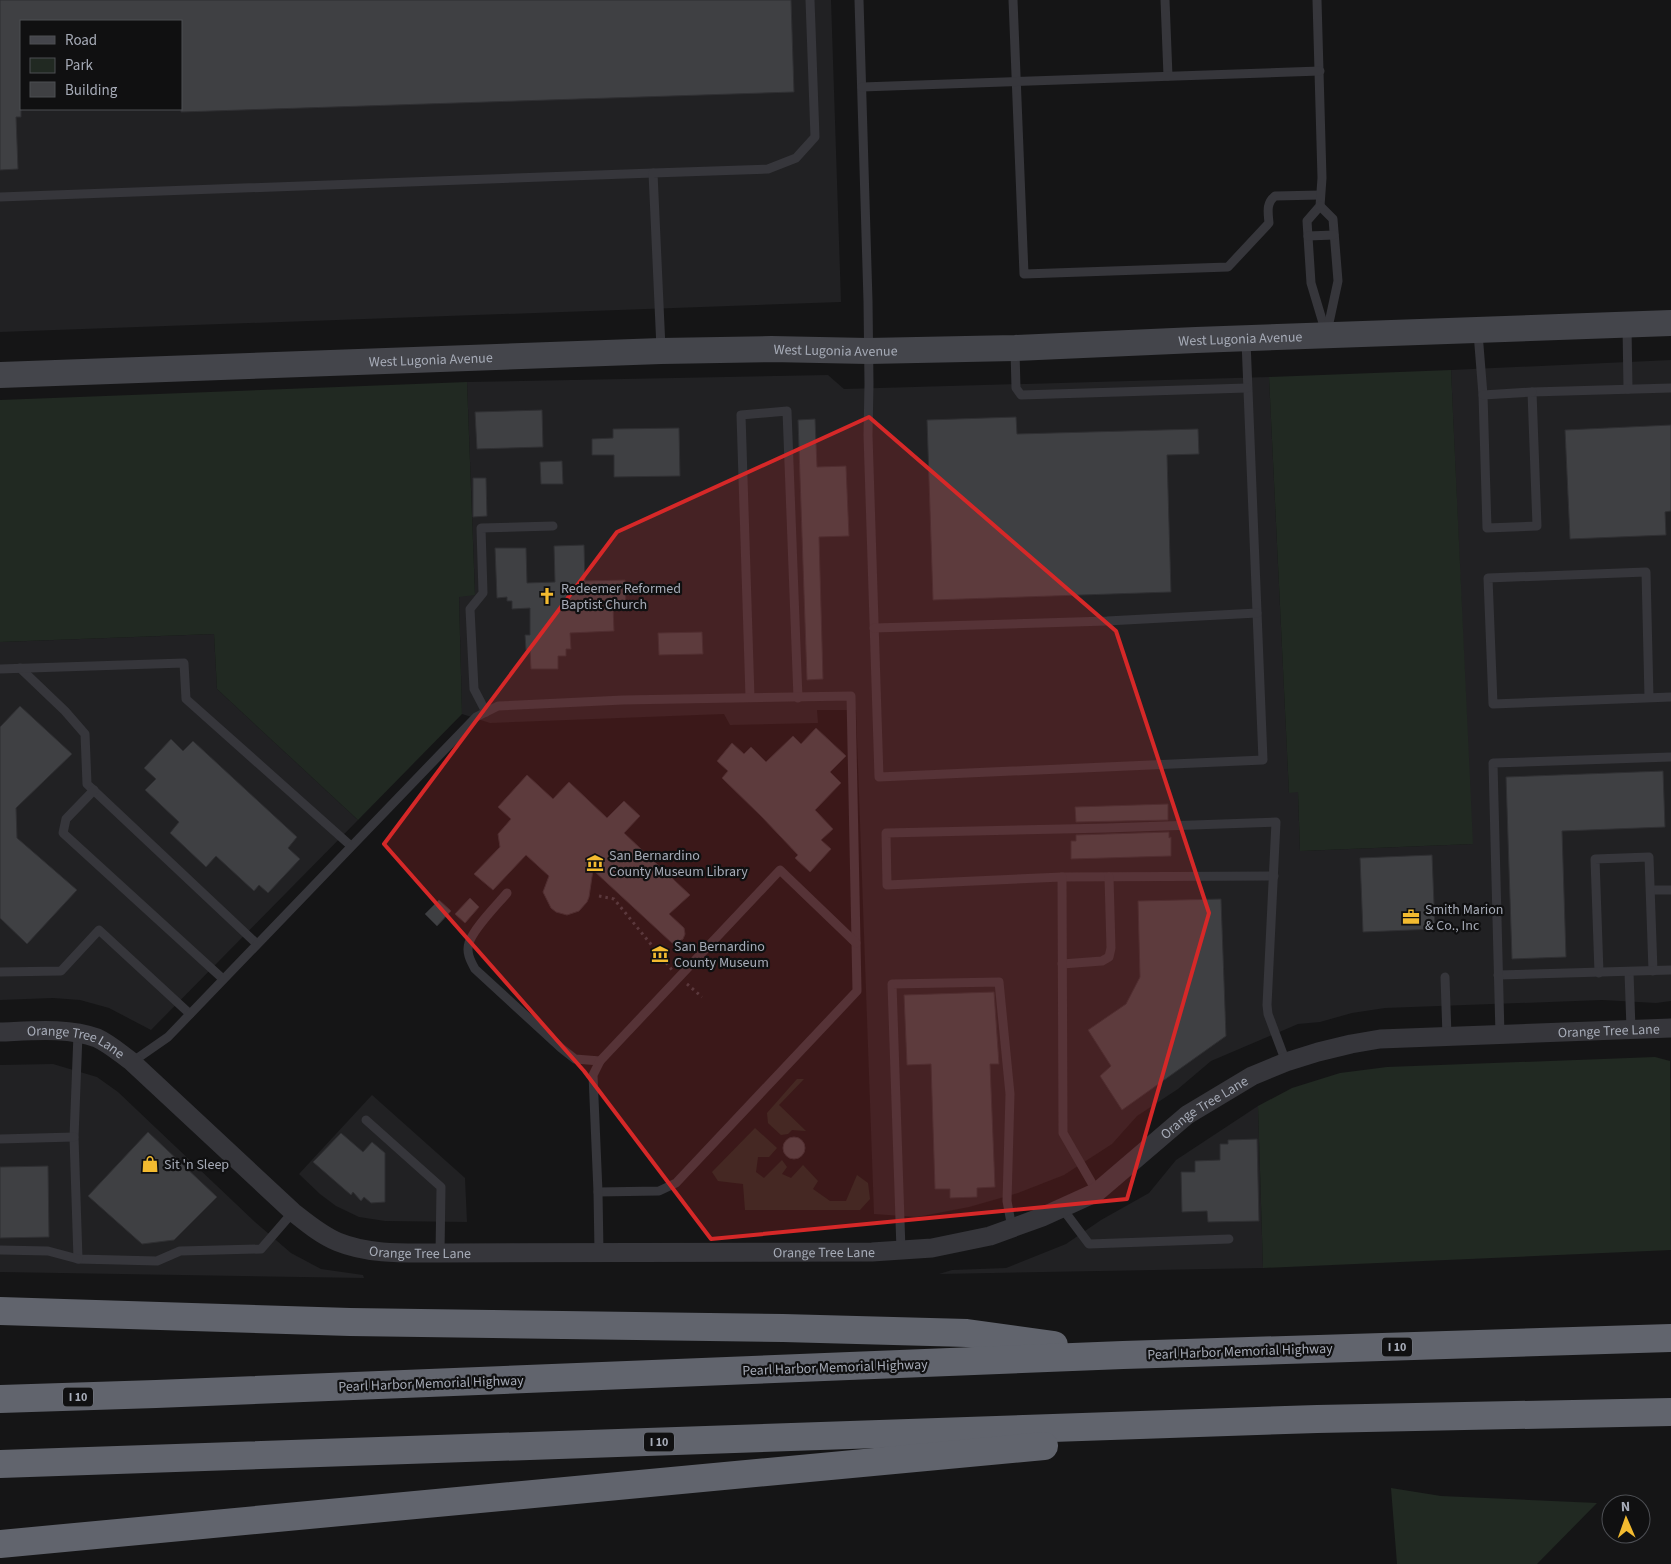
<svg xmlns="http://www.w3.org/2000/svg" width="1671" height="1564" font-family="'Source Sans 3',sans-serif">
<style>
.built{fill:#212123;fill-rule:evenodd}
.green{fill:#212922}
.building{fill:#3f4043;stroke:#2f2f32}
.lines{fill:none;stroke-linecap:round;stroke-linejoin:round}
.path{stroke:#3c3d42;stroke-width:3;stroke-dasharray:2.5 4;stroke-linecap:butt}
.lane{stroke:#36363b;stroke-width:9}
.street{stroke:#36363b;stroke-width:19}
.secondary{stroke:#44454b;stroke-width:26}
.highway{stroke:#61646d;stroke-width:28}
.marked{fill:#d62828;fill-opacity:0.2;stroke:#d62828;stroke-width:4;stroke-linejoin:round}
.labels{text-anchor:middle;stroke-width:4.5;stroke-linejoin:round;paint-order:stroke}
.shield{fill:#101011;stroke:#797c85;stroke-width:1}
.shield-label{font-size:12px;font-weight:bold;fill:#a6abb7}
.street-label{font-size:14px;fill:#a6abb7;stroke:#101011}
.poi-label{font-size:14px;fill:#a6abb7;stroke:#101011;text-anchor:start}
</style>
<rect width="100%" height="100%" fill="#151516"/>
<!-- built -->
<g class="built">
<path d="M0,0H831L841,302L0,332ZM21,21H181V109H21Z"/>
<polygon points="1671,360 1671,1001 1656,1003 1602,1000 1385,1008 1352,1013 1320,1022 1298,1024 1211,1061 1178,1089 1137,1116 1112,1144 1064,1175 1018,1193 969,1207 917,1217 874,1214 856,710 817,710 818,723 730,725 724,714 490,723 462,714 459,596 475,594 467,382 828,375 844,389 1269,377 1289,792 1298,792 1300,851 1472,844 1451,370"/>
<polygon points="214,634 217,689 358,820 151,1030 109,1008 80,1000 53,998 0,1000 0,642"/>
<polygon points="53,1064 97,1077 118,1092 255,1222 291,1253 321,1269 363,1275 364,1278 0,1272 0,1065"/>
<polygon points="372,1095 465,1178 467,1222 385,1221 359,1217 336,1206 320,1194 299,1174"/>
<polygon points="1258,1106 1263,1268 939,1274 952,1270 1006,1268 1066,1244 1101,1220 1149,1193 1176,1160"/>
</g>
<!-- green -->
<g class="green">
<polygon points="1451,370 1473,844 1300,851 1298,792 1289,793 1269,377"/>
<polygon points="467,382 475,595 459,597 462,714 358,820 217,689 214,634 0,642 0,400"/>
<polygon points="1655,1057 1670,1061 1671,1250 1263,1268 1258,1106 1292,1088 1340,1073 1387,1067"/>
<polygon points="797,1079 804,1079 779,1105 806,1131 792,1130 788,1134 781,1135 768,1123 767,1113"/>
<polygon points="755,1128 777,1148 769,1157 758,1157 756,1172 764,1178 782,1160 787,1167 782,1174 791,1178 803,1165 818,1181 813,1189 830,1201 846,1201 857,1175 868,1183 870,1199 860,1210 745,1210 743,1184 718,1181 712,1172"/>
<polygon points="1391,1488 1441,1496 1597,1503 1537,1564 1397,1564"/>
</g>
<!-- building -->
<g class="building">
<polygon points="0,0 791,0 794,92 181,112 181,21 21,21 21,117 16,117 18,169 0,170"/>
<polygon points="542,410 543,447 477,449 475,412"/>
<polygon points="1016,417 1017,434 1198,429 1199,454 1167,455 1171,592 933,600 927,420"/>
<polygon points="815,419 817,467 846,466 849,536 819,537 823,679 807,680 798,420"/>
<polygon points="1671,425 1671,511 1665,512 1666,535 1570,539 1565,430"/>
<polygon points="679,428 680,476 614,477 614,455 592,455 592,439 613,438 613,429"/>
<polygon points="562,461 563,484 541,484 540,462"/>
<polygon points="473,478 486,478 487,516 473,517"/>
<polygon points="584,545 585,581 625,580 626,606 613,606 614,631 570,633 571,649 566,649 566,656 558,656 558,669 531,669 530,650 526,650 525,635 530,635 530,608 512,609 512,601 507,601 507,597 497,598 495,548 526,548 527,583 555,582 554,546"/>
<polygon points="702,632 703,654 659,655 658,633"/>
<polygon points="20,706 72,754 16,808 17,838 77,890 27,944 0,918 0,727"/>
<polygon points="816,728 846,756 830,772 841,783 815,810 833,829 821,840 831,849 810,872 795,858 798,855 761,816 722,778 728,771 717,761 732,743 744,754 751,747 766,762 793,736 801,744"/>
<polygon points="171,739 183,751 193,741 297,837 288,848 300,859 268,893 259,885 254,891 216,856 206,867 170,833 179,822 145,790 156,779 144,768"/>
<polygon points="1663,771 1665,827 1562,831 1566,957 1512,959 1506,777"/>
<polygon points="527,775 553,799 569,782 607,818 624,801 640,816 624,833 690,895 669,914 684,928 685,934 683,939 678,942 672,943 593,870 589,897 587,902 579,911 567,915 556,912 551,908 543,892 549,876 526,855 493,890 474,874 500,847 498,834 511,819 498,807"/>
<polygon points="1168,804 1168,820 1076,822 1075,807"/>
<polygon points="1169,832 1169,838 1171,837 1171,856 1071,859 1071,841 1076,841 1076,835"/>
<polygon points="1432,855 1435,929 1363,932 1360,858"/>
<polygon points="470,898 479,907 465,923 455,914"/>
<polygon points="1221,899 1226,1036 1122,1110 1100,1076 1111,1066 1088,1030 1126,1004 1140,977 1138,901"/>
<polygon points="439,900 451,911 437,926 425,914"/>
<polygon points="994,992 999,1064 990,1064 995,1187 977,1188 977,1197 950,1198 950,1189 935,1189 931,1064 907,1065 904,995"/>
<polygon points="148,1132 217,1197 174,1240 142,1244 88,1196"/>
<polygon points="341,1133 363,1152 372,1142 385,1153 385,1202 371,1203 364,1197 361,1201 353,1192 351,1195 313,1162"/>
<circle cx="794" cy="1148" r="11"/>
<polygon points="1257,1139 1259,1221 1208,1222 1207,1211 1182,1212 1181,1172 1195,1172 1195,1161 1220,1160 1220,1144 1228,1144 1228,1140"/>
<polygon points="48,1166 49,1237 0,1238 0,1167"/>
</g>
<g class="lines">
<!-- path -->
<g class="path">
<polyline points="599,896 614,899 672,970"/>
<polyline points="687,984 702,997"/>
</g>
<!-- lane -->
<g class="lane">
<polyline points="859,0 868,301 869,384 868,435 879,777 1263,760 1246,341"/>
<path d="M1013,0L1024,274L1228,267L1269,223C1268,212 1266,203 1275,196L1320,195"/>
<polyline points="1165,0 1168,76"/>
<polyline points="1317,0 1322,178 1320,206 1307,221 1311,283 1326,333"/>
<polyline points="862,87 1320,71"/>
<polyline points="0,197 653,173"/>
<polyline points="1320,206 1333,219 1338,281 1327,332"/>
<polyline points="1308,236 1334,235"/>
<polyline points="1627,327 1628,389"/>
<polyline points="1478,333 1483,395 1487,528 1537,526 1532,392 1671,388"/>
<polyline points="661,348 653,173 768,169 796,158 815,137 810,0"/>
<polyline points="1015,351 1016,388 1021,395 1247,388"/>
<polyline points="1483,395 1532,392"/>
<polyline points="874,628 1107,621 1257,613"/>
<polyline points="20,668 65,711 85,734 87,784 257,944"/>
<polyline points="0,669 184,663 186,699 351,846"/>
<polyline points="750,697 741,415 787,411 798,698"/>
<polyline points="1649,698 1646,572 1488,578 1493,704 1671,697"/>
<polyline points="486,712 474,689 470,609 483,593 481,528 553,526"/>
<polyline points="94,790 66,819 63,833 223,979"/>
<polyline points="1062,877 1274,876"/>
<polyline points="1651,890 1671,890"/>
<path d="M507,893C497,905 473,929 469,943C466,952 470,960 475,969L561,1048L575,1059L600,1061"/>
<polyline points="1062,964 1102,961 1109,957 1111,948 1109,877"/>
<polyline points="0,972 61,971 99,930 190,1014"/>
<polyline points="1629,972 1631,1029"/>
<polyline points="1599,973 1595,859 1649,857 1653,971"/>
<polyline points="1498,975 1671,970"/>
<polyline points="1445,977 1447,1036"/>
<polyline points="78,1034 74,1137 78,1259 157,1261 180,1251 261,1249 293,1212"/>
<polyline points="1500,1035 1493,763 1671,757"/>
<polyline points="132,1062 168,1037 476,717 498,706 623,700 851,696 857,991 676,1183 659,1191 598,1192"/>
<polyline points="366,1120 441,1187 440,1253"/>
<polyline points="0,1139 74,1137"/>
<polyline points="1097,1192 1063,1133 1062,877 887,885 886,833 1107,828 1276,822 1267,1005 1268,1014 1286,1062"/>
<polyline points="1062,1208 1089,1244 1229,1239"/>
<polyline points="0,1250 48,1251 78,1259"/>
<polyline points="901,1250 892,984 999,982 1010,1094 1007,1201 1012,1228"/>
<polyline points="599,1252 598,1192 593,1075 600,1061 780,870 856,943"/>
</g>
<!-- street -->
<path class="street" id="s1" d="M0,1032C30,1031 68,1027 97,1038C110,1044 121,1054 132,1062L293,1212C307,1223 321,1235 338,1242C370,1255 406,1253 440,1253L872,1252L932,1248L990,1236L1042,1217L1097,1192L1187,1115L1252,1076L1286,1062L1318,1052L1351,1044L1380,1039L1671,1028"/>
<!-- secondary -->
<path class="secondary" id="s2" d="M0,375L661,351L771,349L868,351L1015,348L1196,340L1671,323"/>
<!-- highway -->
<g class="highway">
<polyline points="0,1311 350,1322 783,1328 967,1333 1054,1345"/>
<polyline points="0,1399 156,1394 1123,1355 1671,1338"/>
<polyline points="0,1464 1317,1419 1671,1412"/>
<polyline points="0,1544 1044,1446"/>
</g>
</g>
<!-- marked area -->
<path class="marked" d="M869,417L1116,631L1209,913L1127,1199L711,1239L584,1071L384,844L617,532Z"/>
<!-- icons -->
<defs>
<g id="church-bare" transform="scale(1.35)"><path d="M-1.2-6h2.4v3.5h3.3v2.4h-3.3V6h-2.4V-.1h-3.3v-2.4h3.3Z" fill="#f3bb30" stroke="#101011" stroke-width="2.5" paint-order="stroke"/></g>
<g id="museum-bare" transform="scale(1.35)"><path d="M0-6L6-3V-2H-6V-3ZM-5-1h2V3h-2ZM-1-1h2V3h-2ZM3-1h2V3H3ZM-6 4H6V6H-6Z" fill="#f3bb30" stroke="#101011" stroke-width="2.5" paint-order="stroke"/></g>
<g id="office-bare" transform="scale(1.35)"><path d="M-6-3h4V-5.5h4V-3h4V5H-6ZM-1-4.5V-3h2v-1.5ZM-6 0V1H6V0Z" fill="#f3bb30" stroke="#101011" stroke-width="2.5" paint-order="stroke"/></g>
<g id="shop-bare" transform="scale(1.35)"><path d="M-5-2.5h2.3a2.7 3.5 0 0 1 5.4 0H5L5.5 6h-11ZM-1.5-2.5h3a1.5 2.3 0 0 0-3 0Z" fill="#f3bb30" stroke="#101011" stroke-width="2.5" paint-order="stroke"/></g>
</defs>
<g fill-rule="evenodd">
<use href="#church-bare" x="547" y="596"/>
<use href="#museum-bare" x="595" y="863"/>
<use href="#office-bare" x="1411" y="917"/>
<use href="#museum-bare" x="660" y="954"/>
<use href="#shop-bare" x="150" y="1164"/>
</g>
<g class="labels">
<!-- shield labels -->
<g class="shield">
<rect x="1382" y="1337.5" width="30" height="19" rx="4"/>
<rect x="63" y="1387.5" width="30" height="19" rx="4"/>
<rect x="644" y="1432.5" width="30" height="19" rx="4"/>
</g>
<g class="shield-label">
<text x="1397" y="1351">I 10</text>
<text x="78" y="1401">I 10</text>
<text x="659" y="1446">I 10</text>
</g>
<!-- street labels -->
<g class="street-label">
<text dy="5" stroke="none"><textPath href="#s2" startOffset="1241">West Lugonia Avenue</textPath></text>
<text dy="5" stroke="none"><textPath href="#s2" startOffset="836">West Lugonia Avenue</textPath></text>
<text dy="5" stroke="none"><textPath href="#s2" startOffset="431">West Lugonia Avenue</textPath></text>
<text dy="5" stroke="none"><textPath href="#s1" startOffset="1742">Orange Tree Lane</textPath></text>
<text dy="5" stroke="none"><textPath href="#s1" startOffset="78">Orange Tree Lane</textPath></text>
<text dy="5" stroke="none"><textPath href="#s1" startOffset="1322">Orange Tree Lane</textPath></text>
<text dy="5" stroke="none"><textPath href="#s1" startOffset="498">Orange Tree Lane</textPath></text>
<text dy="5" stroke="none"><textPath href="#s1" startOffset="902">Orange Tree Lane</textPath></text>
<text transform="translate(1240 1351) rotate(-2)" y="5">Pearl Harbor Memorial Highway</text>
<text transform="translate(835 1367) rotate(-2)" y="5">Pearl Harbor Memorial Highway</text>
<text transform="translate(431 1383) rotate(-2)" y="5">Pearl Harbor Memorial Highway</text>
</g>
<!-- poi labels -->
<g class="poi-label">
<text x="561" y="593">Redeemer Reformed<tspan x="561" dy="16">Baptist Church</tspan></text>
<text x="609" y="860">San Bernardino<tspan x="609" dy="16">County Museum Library</tspan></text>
<text x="1425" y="914">Smith Marion<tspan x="1425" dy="16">&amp; Co., Inc</tspan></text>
<text x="674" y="951">San Bernardino<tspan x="674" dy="16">County Museum</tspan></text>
<text x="164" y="1169">Sit 'n Sleep</text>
</g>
</g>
<!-- legend -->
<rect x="20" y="20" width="162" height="90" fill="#101011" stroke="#4c4e53"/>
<rect x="30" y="36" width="25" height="8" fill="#44454b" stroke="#4c4e53"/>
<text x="65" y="45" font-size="15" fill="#a6abb7">Road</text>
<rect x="30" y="58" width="25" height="15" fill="#212922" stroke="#4c4e53"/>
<text x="65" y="70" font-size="15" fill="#a6abb7">Park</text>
<rect x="30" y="82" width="25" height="15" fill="#3f4043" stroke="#4c4e53"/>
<text x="65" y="95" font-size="15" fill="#a6abb7">Building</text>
<!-- north arrow -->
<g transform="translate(1626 1519) rotate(358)"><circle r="24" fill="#101011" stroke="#4c4e53"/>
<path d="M0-4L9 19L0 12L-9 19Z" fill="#f3bb30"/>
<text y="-8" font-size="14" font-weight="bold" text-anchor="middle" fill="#a6abb7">N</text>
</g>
</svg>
